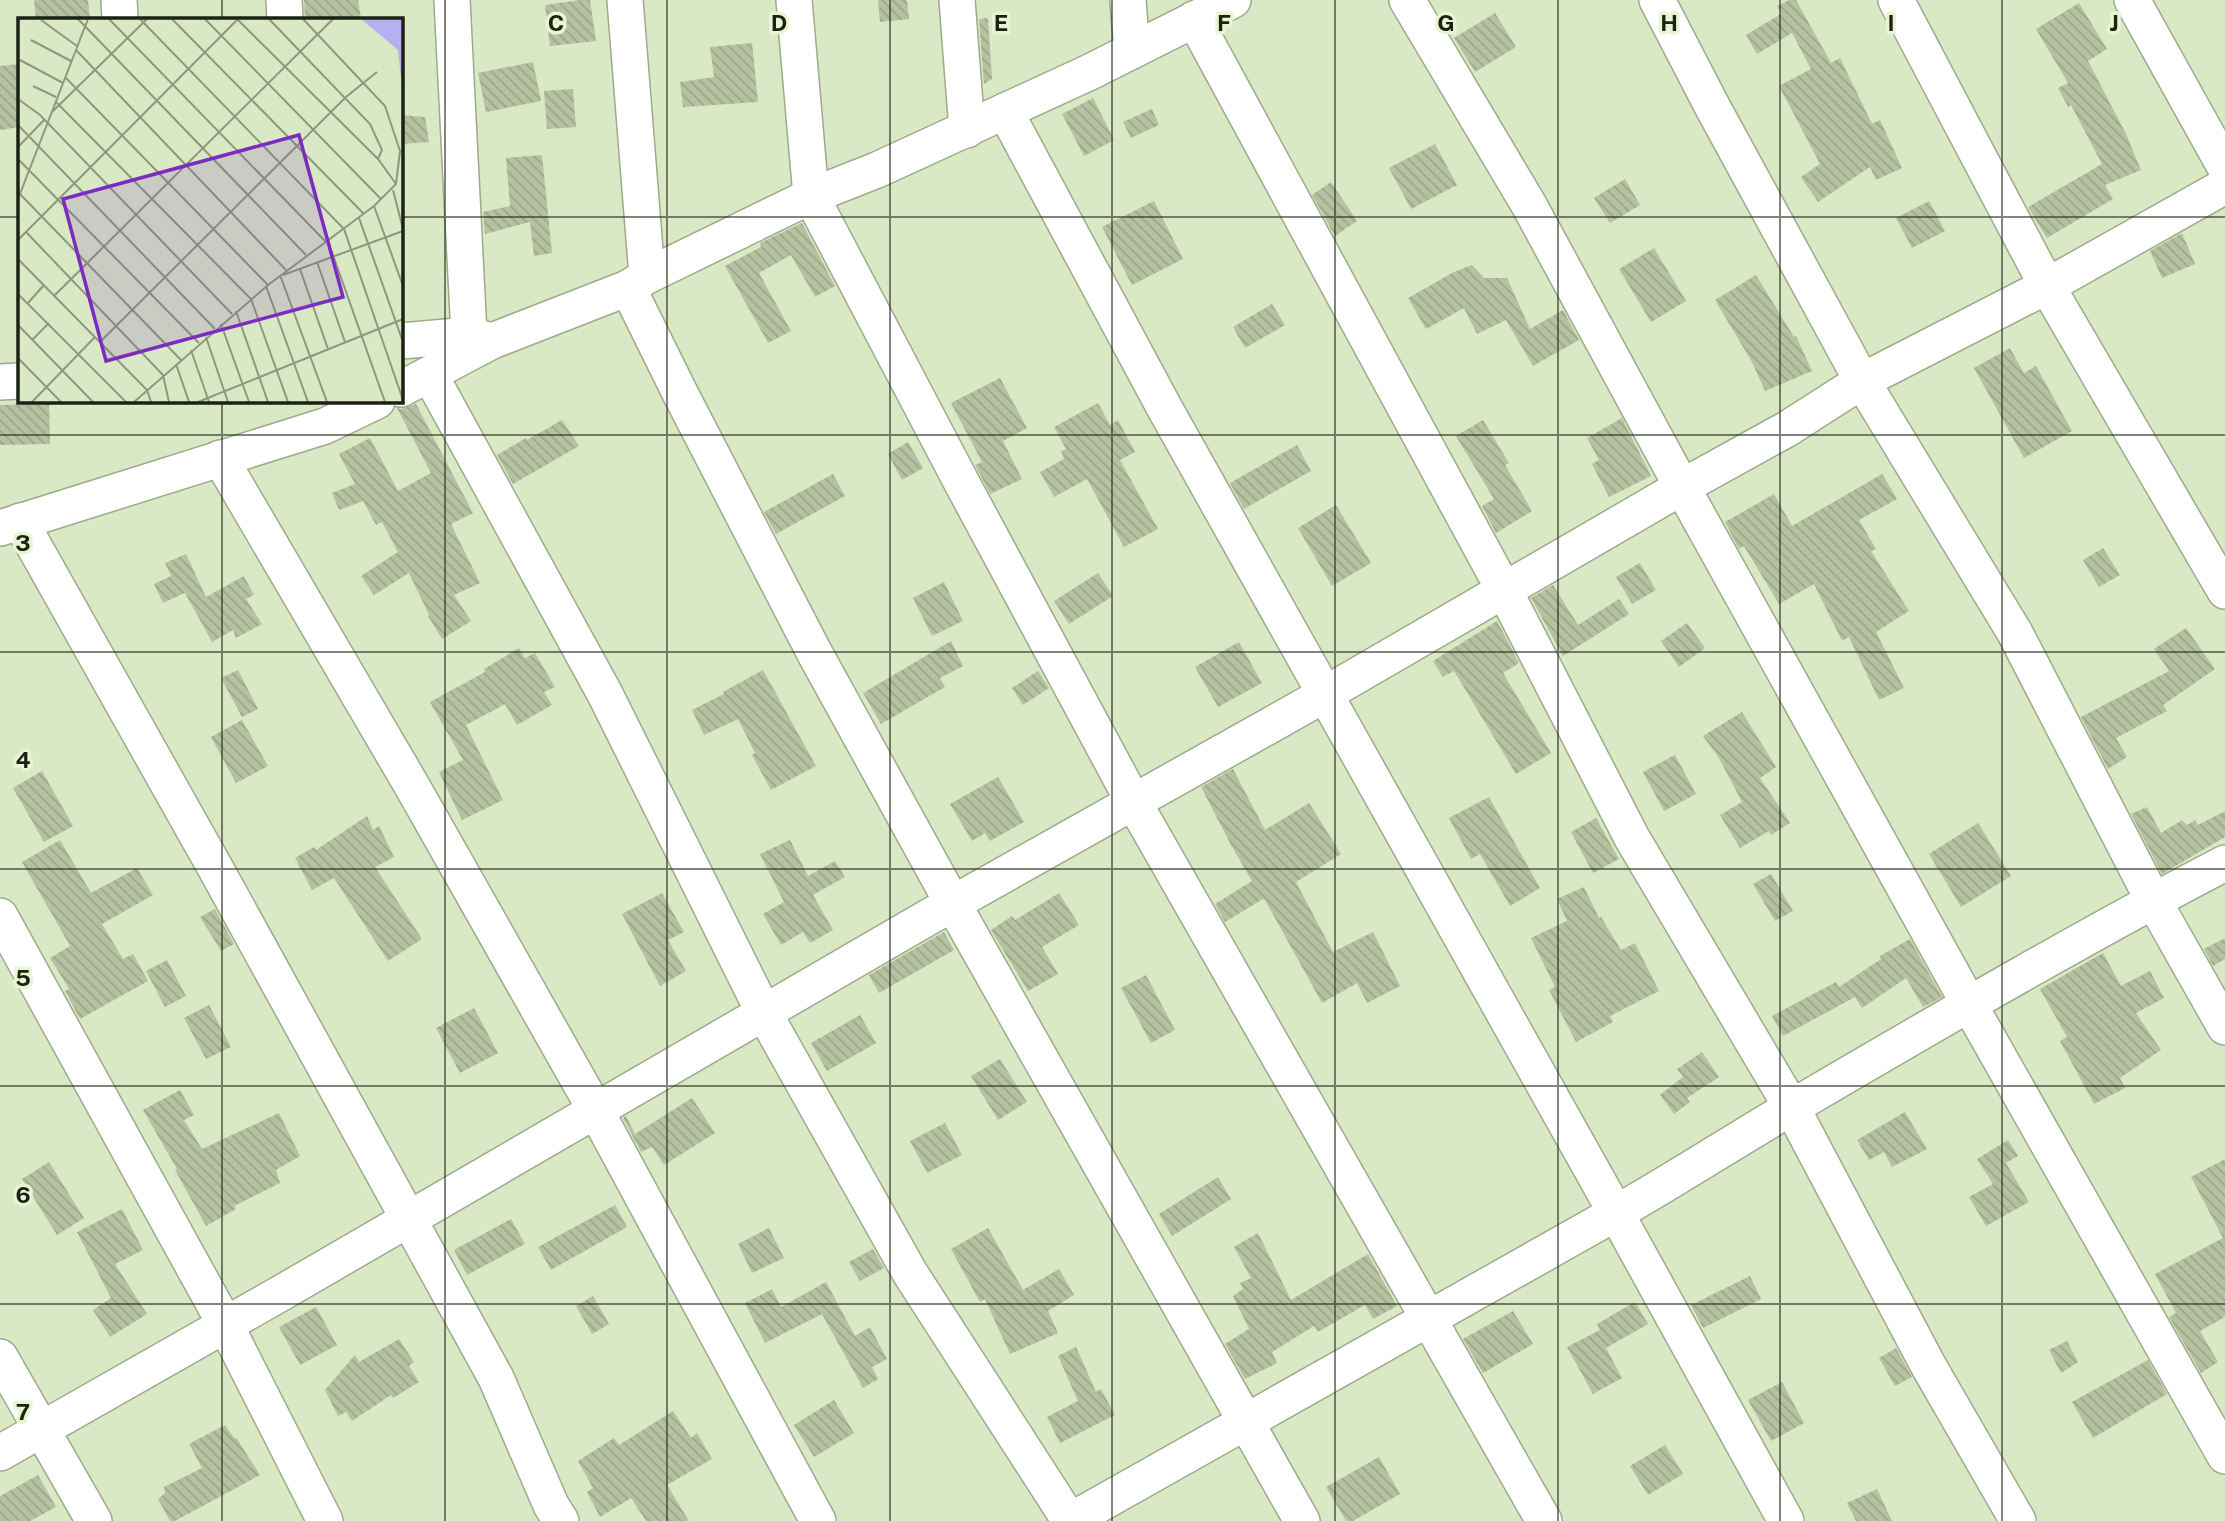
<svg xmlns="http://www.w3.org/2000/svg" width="2225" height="1521" font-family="'Public Sans',sans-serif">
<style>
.building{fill:url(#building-back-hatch)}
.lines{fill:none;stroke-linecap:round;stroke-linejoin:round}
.minor-casing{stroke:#9dab8a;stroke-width:38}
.minor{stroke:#fff;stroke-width:35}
.grid{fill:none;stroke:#1c2114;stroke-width:2;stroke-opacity:0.55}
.inset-road{fill:none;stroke:#8d987e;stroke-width:2}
.view{fill:#7b2cbf;fill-opacity:0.15;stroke:#7b2cbf;stroke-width:3.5}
.inset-edge{fill:none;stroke:#1c2114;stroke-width:3.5}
.grid-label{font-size:23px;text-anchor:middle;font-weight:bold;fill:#1c2114;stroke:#e7f5d2;stroke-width:7;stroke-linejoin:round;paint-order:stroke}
</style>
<defs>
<pattern id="building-back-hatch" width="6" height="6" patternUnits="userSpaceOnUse" patternTransform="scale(1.75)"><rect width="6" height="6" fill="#b5c2a1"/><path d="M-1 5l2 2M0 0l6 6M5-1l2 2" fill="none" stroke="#9ba68a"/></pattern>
</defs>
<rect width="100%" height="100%" fill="#d9e8c5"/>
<!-- building -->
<g class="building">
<polygon points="34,0 88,0 90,19 36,19"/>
<polygon points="304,0 358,0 361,19 305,19"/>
<polygon points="580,0 590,0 596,41 550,46 545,5"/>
<polygon points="878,0 907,0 909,19 880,22"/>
<polygon points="1789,0 1796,0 1831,63 1840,58 1872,124 1880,120 1902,168 1876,180 1870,167 1818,202 1801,177 1820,164 1779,86 1811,69 1792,33 1757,54 1746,35 1781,14 1777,6"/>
<polygon points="2079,3 2107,49 2088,61 2126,134 2141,170 2105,185 2113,199 2047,238 2028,207 2102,164 2071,105 2068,107 2058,88 2068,83 2036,29"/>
<polygon points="1495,13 1516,47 1475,72 1454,38"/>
<polygon points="988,18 992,79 984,84 979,19"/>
<polygon points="752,43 758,102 683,107 680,82 714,77 710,47"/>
<polygon points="533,62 541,101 486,112 478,73"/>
<polygon points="19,64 19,127 0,130 0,66"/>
<polygon points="573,89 576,127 547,129 544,91"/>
<polygon points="1093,98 1114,140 1084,156 1062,114"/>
<polygon points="1152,109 1159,125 1131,138 1123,122"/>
<polygon points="401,115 425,117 429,142 401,144"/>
<polygon points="1435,144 1457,185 1411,209 1389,168"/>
<polygon points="542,155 552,253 534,256 530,222 485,234 483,212 510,206 506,158"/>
<polygon points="1625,179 1640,205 1610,223 1594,198"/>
<polygon points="1331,182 1357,221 1335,236 1312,195"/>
<polygon points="1154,201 1183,259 1132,285 1102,227"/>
<polygon points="1929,201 1945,231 1912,248 1896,218"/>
<polygon points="802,223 835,286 815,297 791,255 759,273 791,331 768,343 725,266 761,247 760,243"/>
<polygon points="2182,233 2195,264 2162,278 2150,251"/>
<polygon points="1654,248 1686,301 1651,322 1619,269"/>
<polygon points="1472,265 1484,278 1507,278 1530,329 1563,310 1579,340 1533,366 1506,320 1477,334 1464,308 1426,329 1408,298 1454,272"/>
<polygon points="1756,275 1794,337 1796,336 1812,371 1765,391 1752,362 1715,300"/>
<polygon points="1272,304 1285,325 1245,348 1233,327"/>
<polygon points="2010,348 2024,373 2036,366 2072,431 2024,458 1974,368"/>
<polygon points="1000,378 1027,428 1003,441 1022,479 990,494 975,465 982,462 951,403"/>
<polygon points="1098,403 1110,425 1118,420 1135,452 1120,460 1158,529 1124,547 1087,479 1054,497 1040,472 1064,459 1061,451 1066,449 1054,427"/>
<polygon points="49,404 50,444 0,445 0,405"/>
<polygon points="416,404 473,513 451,524 480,583 454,595 471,621 442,639 428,616 429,615 409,573 374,595 361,576 398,552 382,522 376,525 363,501 339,510 332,493 355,484 339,454 370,438 398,491 431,473 397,408 401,409"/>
<polygon points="1622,418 1651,476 1609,497 1592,464 1599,460 1587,438"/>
<polygon points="562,420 579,446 513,484 497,455 526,438 527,440"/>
<polygon points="1483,420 1509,463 1505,465 1532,511 1496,533 1482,506 1494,499 1456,436"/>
<polygon points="908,442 923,468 902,480 888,454"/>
<polygon points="1297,445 1311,471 1244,509 1230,483"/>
<polygon points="833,474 845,496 776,534 764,512"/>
<polygon points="1882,474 1897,499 1859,520 1876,549 1871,551 1909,611 1876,632 1904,688 1879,700 1849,637 1842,641 1814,584 1779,604 1744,546 1739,549 1725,522 1774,494 1792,526"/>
<polygon points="1336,505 1371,563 1332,586 1298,528"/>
<polygon points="2103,548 2120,575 2099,587 2083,560"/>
<polygon points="186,554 206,597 244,576 254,595 246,599 262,624 236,638 233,630 212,642 185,593 163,603 154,584 171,576 165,563"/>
<polygon points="1640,563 1656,590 1632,604 1616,577"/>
<polygon points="1098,573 1113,596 1069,624 1054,601"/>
<polygon points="944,582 963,621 932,636 913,598"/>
<polygon points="1553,585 1578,625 1619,599 1629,614 1563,656 1531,598"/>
<polygon points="1497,621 1519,663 1503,673 1551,753 1516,774 1454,671 1443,677 1433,661"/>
<polygon points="1687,623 1705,648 1679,667 1661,641"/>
<polygon points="2186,628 2215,669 2163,705 2167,711 2116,738 2127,757 2108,769 2081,717 2169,671 2154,649"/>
<polygon points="951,641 963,666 940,678 945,687 881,724 863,693"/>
<polygon points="1239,642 1262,683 1218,707 1195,667"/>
<polygon points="519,648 525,658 535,653 555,687 544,692 552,705 517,725 505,704 466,725 503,800 462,820 439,772 463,760 430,702 485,672 484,669"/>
<polygon points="238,670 258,709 242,717 221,678"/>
<polygon points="763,670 816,766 771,790 752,755 755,753 738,719 704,735 692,710 724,694 723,692"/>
<polygon points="1038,671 1049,688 1023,705 1012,688"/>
<polygon points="1742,712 1776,767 1760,778 1790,823 1771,835 1769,831 1740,848 1720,815 1742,802 1719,758 1703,736"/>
<polygon points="242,720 268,766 236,783 211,737"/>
<polygon points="1675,755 1696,794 1664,811 1643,772"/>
<polygon points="1233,769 1265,830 1309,803 1341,854 1296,882 1333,952 1373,932 1400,986 1367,1003 1357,983 1322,1003 1265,900 1263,899 1225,922 1215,904 1252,881 1231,845 1201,787"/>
<polygon points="42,771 73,826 44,842 13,788"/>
<polygon points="998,777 1024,822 990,841 985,833 972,841 950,804"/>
<polygon points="1489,797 1540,888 1510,906 1480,854 1471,859 1449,818"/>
<polygon points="2147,807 2161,833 2182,820 2187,825 2195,820 2198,825 2225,811 2225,837 2162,874 2131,814"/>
<polygon points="367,816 373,830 379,826 394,857 375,867 422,939 388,961 334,878 312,890 295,858 314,847 316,850"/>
<polygon points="1596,818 1619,859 1593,873 1571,832"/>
<polygon points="1978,823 2011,876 1961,907 1929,854"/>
<polygon points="60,840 91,893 137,868 153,895 102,924 123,959 133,954 148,981 80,1019 65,991 69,989 50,958 70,946 22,862"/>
<polygon points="790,840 808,876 835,861 845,877 813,895 833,930 810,943 803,932 781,945 763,914 784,902 760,854"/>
<polygon points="1771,874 1793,911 1775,921 1753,884"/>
<polygon points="1584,887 1599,918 1601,917 1621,950 1635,943 1659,991 1610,1016 1613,1022 1576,1042 1549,990 1555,987 1531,938 1567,921 1557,899"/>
<polygon points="662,893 684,932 668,940 686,971 660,986 622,914"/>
<polygon points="1059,893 1079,925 1042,947 1058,974 1028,991 991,930 1012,916 1015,920"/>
<polygon points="215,909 234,944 221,951 200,917"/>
<polygon points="944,932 954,950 879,993 869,975"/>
<polygon points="2225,938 2225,959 2213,966 2204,949"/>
<polygon points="1910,939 1942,997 1923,1007 1906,978 1862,1008 1855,997 1783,1036 1772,1016 1836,982 1839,987 1881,959 1880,956"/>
<polygon points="2103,953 2121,986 2150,971 2164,998 2136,1013 2161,1050 2120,1078 2125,1088 2094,1104 2060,1041 2067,1037 2040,989"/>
<polygon points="167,960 186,996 165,1007 146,971"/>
<polygon points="1146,975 1175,1030 1151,1043 1121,988"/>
<polygon points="209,1005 231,1047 206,1059 184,1018"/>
<polygon points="474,1008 498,1053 460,1073 436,1028"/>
<polygon points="860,1015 876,1043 827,1071 811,1043"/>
<polygon points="1702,1052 1719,1077 1687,1098 1690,1102 1674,1114 1660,1095 1683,1077 1677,1069"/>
<polygon points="1000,1059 1027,1102 998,1120 971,1076"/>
<polygon points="180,1090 194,1115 184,1120 202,1149 279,1113 300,1156 276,1170 280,1183 234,1206 236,1209 206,1226 175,1170 177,1169 143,1110"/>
<polygon points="692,1098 715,1133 664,1165 652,1147 641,1152 623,1118 626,1116 635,1134"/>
<polygon points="1905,1112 1927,1149 1892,1167 1884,1152 1869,1160 1857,1140"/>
<polygon points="945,1123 962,1155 927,1173 910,1141"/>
<polygon points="2008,1140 2018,1156 2006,1163 2029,1202 1986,1226 1969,1197 1993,1184 1977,1159"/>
<polygon points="2225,1159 2225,1317 2200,1331 2218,1362 2201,1373 2169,1317 2176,1313 2155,1274 2223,1238 2191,1177"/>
<polygon points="49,1162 84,1218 57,1235 22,1179"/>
<polygon points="1218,1177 1231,1199 1172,1236 1159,1214"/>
<polygon points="615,1205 627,1227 551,1270 538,1247"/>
<polygon points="122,1209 143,1250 115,1264 147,1314 110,1337 93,1310 111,1298 77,1232"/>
<polygon points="511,1219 525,1244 467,1275 454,1250"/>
<polygon points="769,1228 784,1258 752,1273 738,1244"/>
<polygon points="988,1228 1023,1290 1059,1269 1074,1295 1048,1311 1058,1333 1010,1354 985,1299 980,1302 951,1249"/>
<polygon points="1258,1233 1291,1300 1368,1254 1397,1306 1373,1319 1365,1305 1318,1332 1314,1326 1272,1352 1277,1363 1245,1379 1225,1344 1249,1329 1233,1296 1243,1289 1240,1283 1251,1278 1234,1247"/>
<polygon points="873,1249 884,1268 860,1281 849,1262"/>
<polygon points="1750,1276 1761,1299 1703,1328 1691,1305"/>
<polygon points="826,1282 855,1336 870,1327 887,1359 872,1367 878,1379 863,1388 822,1314 765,1343 745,1303 772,1289 781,1307"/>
<polygon points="593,1296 609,1324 592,1334 576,1306"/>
<polygon points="1635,1302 1648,1324 1606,1348 1622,1378 1593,1394 1567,1347 1600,1330 1597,1324"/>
<polygon points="316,1307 337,1345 300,1365 279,1327"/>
<polygon points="1513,1311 1533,1344 1483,1373 1463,1339"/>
<polygon points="399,1339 414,1362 409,1366 419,1382 393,1398 391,1395 352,1421 346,1412 338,1416 325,1390 355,1355 359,1362"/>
<polygon points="2067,1341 2078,1362 2061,1373 2049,1350"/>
<polygon points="1076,1347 1096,1392 1101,1389 1115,1415 1060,1443 1047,1417 1078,1401 1058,1356"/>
<polygon points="1896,1348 1912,1377 1895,1386 1879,1358"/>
<polygon points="2148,1360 2167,1394 2093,1438 2072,1402"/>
<polygon points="1782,1382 1804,1423 1771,1441 1748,1400"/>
<polygon points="834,1400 854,1433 814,1457 794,1425"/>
<polygon points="673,1411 691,1438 697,1433 712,1459 667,1485 689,1521 646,1521 631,1498 600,1517 587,1492 593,1488 578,1461 614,1438 619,1445"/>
<polygon points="225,1425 234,1438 237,1439 260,1475 175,1521 170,1521 158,1499 165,1493 164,1487 202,1468 189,1444"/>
<polygon points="1665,1445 1683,1474 1648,1495 1630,1466"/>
<polygon points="1379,1457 1400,1494 1353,1521 1346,1521 1326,1487"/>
<polygon points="38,1475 56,1507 30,1521 0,1521 0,1496"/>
<polygon points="1877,1489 1892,1521 1856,1521 1847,1503"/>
</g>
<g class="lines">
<!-- minor casing -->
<g class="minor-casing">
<g id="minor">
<polyline points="119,0 120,19"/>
<polyline points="284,0 285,19"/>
<polyline points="452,0 469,335 492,341"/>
<polyline points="625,0 647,276"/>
<polyline points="794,0 811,196 964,487 1133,801 1544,1521"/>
<polyline points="957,0 967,130"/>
<polyline points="1128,0 1132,51"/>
<polyline points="1407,0 1529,205 1682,487 1970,1006 2225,1456"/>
<polyline points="1657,0 1712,106 1862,381 2015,633 2153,900 2225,1027"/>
<polyline points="1896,0 2047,286 2225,591"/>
<polyline points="2132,0 2225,167"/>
<polyline points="1194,19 1504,590 1632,838 1792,1108 1928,1365 2018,1521"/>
<polyline points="1005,111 1164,407 1616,1213 1786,1521"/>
<polyline points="628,288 680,393 814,652 953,904 1302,1521"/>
<polyline points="401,341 469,335"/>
<polyline points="430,375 605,694 764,1013 910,1273 1070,1521"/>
<polyline points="0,382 19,381"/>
<polyline points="401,389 492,341 628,288 647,276 811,196 877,170 1090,72 1233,0"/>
<polyline points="220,458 412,786 596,1111 818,1521"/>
<polyline points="20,521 217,871 496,1378 551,1505 561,1521"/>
<polyline points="0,528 325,426 377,401"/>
<polyline points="0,916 225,1324 325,1521"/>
<polyline points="0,1357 94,1521"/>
<polyline points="0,1453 283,1292 927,918 1308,704 1682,487 1787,429 1862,381 2047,286 2225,186"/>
<path d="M1070,1521L1616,1213C1676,1179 1734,1141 1794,1106C1936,1023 2079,939 2225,863"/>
</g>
</g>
<!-- minor -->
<use href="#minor" class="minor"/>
</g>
<!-- grid -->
<path class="grid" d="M222,0V19M445,0V1521M667,0V1521M890,0V1521M1112,0V1521M1335,0V1521M1558,0V1521M1780,0V1521M2002,0V1521M0,217H19M401,217H2225M222,401V1521M0,435H2225M0,652H2225M0,869H2225M0,1086H2225M0,1304H2225"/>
<!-- overview -->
<g transform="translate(18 18)">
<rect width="385" height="385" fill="#d9e8c5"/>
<path d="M343,1H385V78L380,32Z" fill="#b6aff0"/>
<path class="inset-road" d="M60,1L288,237M91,1L308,224M122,1L326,211L385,382M154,1L346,196M187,1L363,181M219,1L360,141L378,166M251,1L352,106L364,132L360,141M23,2L59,28M13,22L53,43M58,32L268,252M2,42L45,65M47,59L250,267M15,68L38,79M0,81L22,97L214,296M37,83L233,281L270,384M34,94L129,1M0,107L197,311M0,129L27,101M0,141L181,325M375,172L385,211M0,174L163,342M0,181L70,1M356,188L385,268M341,200L385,324M8,214L145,357L151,384M0,222L220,1M310,223L367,384M0,241L129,372L133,384M299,244L327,324M282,251L310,331M262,257L309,384M265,257L385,213M248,268L290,384M0,276L108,384M36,278L315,1M10,285L26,267M218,293L250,384M203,306L231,384M0,307L75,384M188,319L210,384M14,322L31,305M82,324L328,79L359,54M173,332L191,384M0,340L43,384M158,346L171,384M14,384L77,319M116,384L250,267L356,188L378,166L382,133L367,88L285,1M180,384L385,301"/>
<path class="view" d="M281,117L325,279L88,343L45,181Z"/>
<rect width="385" height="385" class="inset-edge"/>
</g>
<g class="grid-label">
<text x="556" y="31">C</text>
<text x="779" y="31">D</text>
<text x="1001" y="31">E</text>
<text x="1224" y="31">F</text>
<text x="1446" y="31">G</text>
<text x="1669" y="31">H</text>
<text x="1891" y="31">I</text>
<text x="2114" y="31">J</text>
<text x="23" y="551">3</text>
<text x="23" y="768">4</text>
<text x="23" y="986">5</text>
<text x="23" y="1203">6</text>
<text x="23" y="1420">7</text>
</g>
</svg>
